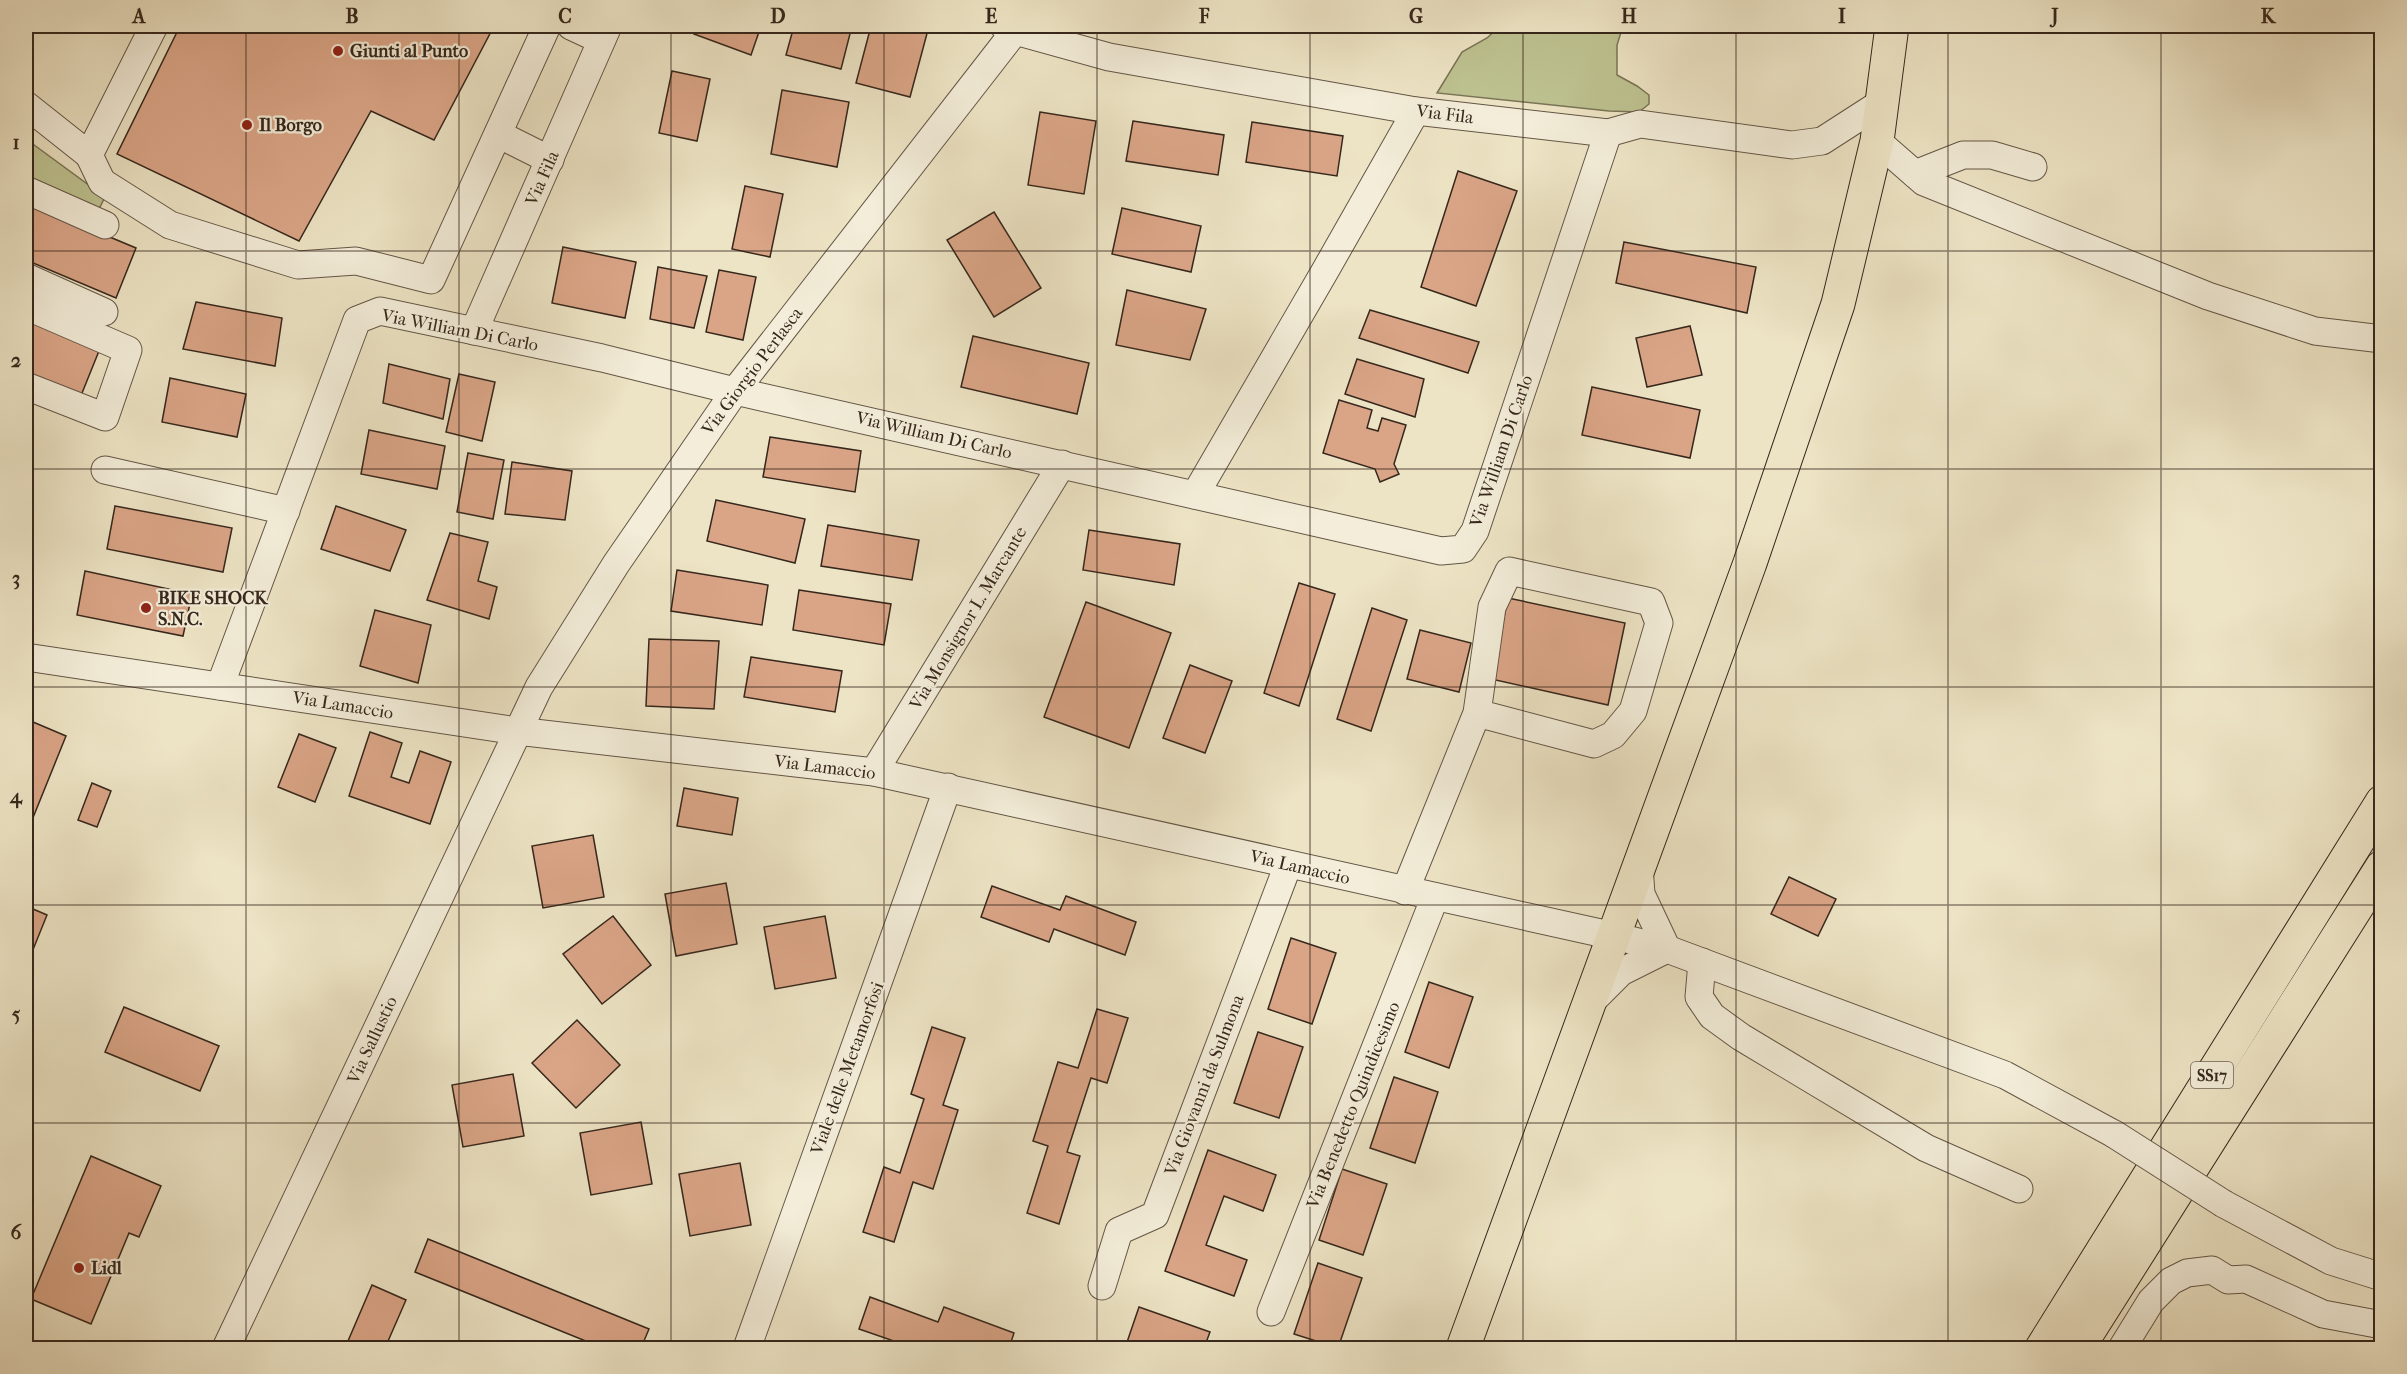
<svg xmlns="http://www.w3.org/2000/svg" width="2407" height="1374" font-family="'IM FELL French Canon',serif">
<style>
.green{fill:#bec291;stroke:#7a7456;stroke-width:1.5}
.building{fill:#daa587;stroke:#36271c;stroke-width:1.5}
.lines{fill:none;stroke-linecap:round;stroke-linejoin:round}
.minor-casing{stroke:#645646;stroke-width:29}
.major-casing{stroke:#36271c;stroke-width:35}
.highway-casing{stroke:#36271c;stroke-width:35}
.minor{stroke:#f3edd9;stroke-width:27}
.major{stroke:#ede4c5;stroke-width:33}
.highway{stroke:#ede4c5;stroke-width:33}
.minor-bridge-casing{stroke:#645646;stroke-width:29;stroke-linecap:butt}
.minor-bridge{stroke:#f3edd9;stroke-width:27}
.grid{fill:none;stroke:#36271c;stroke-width:1.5;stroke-opacity:0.55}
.poi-dot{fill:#8f2418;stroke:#f3edd9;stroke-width:2}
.labels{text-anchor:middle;stroke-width:4.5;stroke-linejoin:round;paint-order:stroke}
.shield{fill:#f3edd9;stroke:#6f6255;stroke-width:1.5}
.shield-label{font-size:16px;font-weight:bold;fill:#36271c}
.poi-label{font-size:18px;font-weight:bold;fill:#36271c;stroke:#f3edd9;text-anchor:start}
.street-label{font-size:18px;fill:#36271c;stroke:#f3edd9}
.neatline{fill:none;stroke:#36271c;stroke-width:2}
.grid-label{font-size:20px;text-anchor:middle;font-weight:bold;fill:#36271c}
</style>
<rect width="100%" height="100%" fill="#ede4c5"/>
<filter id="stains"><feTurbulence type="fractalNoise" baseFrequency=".00333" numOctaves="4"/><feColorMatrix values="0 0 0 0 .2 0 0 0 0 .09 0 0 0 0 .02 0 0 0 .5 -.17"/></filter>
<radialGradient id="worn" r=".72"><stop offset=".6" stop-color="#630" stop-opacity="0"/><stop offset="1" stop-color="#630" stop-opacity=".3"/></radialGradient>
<!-- green -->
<g class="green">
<polygon points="1500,26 1623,26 1617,45 1617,75 1637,86 1649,95 1649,104 1639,112 1609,111 1437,93 1462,52 1487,38"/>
<polygon points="26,139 105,197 99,209 26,178"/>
</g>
<!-- building -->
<g class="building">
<polygon points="180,26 494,26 434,140 371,111 299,241 117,154"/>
<polygon points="697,26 761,26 751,55 694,34"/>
<polygon points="794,26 852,26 841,69 786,55"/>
<polygon points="871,26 929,26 910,97 856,83"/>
<polygon points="672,71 710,79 697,141 659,133"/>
<polygon points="782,90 849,102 837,167 771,154"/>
<polygon points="1040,112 1096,121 1084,194 1028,185"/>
<polygon points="1133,121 1224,135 1218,175 1126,161"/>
<polygon points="1252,122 1343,136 1337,176 1246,162"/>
<polygon points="1458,171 1517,191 1476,306 1421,287"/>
<polygon points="745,186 783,194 770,257 732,249"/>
<polygon points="26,202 136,248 116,298 26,260"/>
<polygon points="1122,208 1201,226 1191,272 1112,254"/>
<polygon points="994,212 1041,288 994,317 947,240"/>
<polygon points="1624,242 1756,267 1747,313 1616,283"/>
<polygon points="563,247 636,262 625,318 552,303"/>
<polygon points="658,267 707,276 694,328 650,319"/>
<polygon points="719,270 756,277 743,340 706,332"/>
<polygon points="1127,290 1206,309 1190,360 1116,345"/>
<polygon points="196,302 282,318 275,366 183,349"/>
<polygon points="1370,310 1479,342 1468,373 1359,338"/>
<polygon points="26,315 101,346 80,398 26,376"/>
<polygon points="1690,326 1702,375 1647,387 1636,338"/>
<polygon points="973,336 1089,363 1077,414 961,387"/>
<polygon points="1357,359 1424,379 1415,417 1345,394"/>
<polygon points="389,364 450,379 443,419 383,403"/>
<polygon points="459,374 495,382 482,441 446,432"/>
<polygon points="170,378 246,394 237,437 162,422"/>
<polygon points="1592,387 1700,410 1690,458 1582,435"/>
<polygon points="1339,400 1372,410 1367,428 1378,431 1382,418 1406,425 1394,464 1399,474 1380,482 1375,469 1323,453"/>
<polygon points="369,430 445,446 437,489 361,474"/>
<polygon points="770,437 861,451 855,492 763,477"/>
<polygon points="468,453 504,460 493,519 457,512"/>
<polygon points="512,462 572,471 565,520 505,514"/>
<polygon points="716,500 805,519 795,563 707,541"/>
<polygon points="115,506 232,528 223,572 107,549"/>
<polygon points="336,506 406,530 390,571 321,549"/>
<polygon points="828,525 919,540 912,580 821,566"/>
<polygon points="1089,530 1180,544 1174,585 1083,570"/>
<polygon points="450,533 488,542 478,581 497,587 489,619 427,600"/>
<polygon points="677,570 768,585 762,625 671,611"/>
<polygon points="85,571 192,594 183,636 77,615"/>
<polygon points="1299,583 1335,594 1299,706 1264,693"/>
<polygon points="799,590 891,604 884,645 793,630"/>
<polygon points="1508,598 1625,623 1608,705 1491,679"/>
<polygon points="1086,602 1171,633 1129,748 1044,717"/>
<polygon points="1372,608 1407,620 1371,731 1337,719"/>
<polygon points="375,610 431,625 418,683 360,666"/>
<polygon points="1420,630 1471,643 1459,692 1407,679"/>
<polygon points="649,639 719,641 714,709 646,706"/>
<polygon points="751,657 842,671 835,712 744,697"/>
<polygon points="1190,665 1232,681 1205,753 1163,738"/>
<polygon points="26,719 66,736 26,835 26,761 32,746 26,743"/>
<polygon points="370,732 402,743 391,777 409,783 420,751 451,762 430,824 349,796"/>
<polygon points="299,734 336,748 315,802 278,787"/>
<polygon points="92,783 111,791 97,827 78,820"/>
<polygon points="684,788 738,798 732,835 677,826"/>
<polygon points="593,835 604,897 543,908 532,846"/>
<polygon points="1789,877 1836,899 1818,936 1771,914"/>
<polygon points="726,883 737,944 676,956 665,894"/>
<polygon points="992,886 1060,910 1066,896 1136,922 1125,955 1054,929 1049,942 981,917"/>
<polygon points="26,906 47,915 26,967"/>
<polygon points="613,916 651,965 602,1004 563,954"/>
<polygon points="825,916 836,978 775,989 764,927"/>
<polygon points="1291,938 1336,953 1312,1024 1268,1009"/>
<polygon points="1429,982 1473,997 1449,1068 1405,1052"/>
<polygon points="124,1007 219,1046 200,1091 105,1052"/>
<polygon points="1097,1009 1128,1018 1107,1083 1091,1078 1067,1152 1080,1156 1059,1224 1027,1213 1048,1146 1033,1141 1058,1062 1078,1068"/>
<polygon points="577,1020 620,1065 576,1108 532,1063"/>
<polygon points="932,1027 965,1038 943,1105 958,1110 933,1189 913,1182 894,1242 863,1232 884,1167 900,1173 924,1099 911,1094"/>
<polygon points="1258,1032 1303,1047 1279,1118 1234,1103"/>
<polygon points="513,1074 524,1136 463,1147 452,1085"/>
<polygon points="1394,1077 1438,1092 1415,1163 1370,1148"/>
<polygon points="641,1122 652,1184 591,1195 580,1133"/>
<polygon points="1208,1150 1276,1175 1263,1211 1224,1196 1206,1245 1247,1260 1234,1296 1165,1271"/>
<polygon points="91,1156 161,1186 139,1237 129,1233 91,1324 31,1299"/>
<polygon points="740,1163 751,1225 690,1236 679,1174"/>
<polygon points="1342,1169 1387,1184 1363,1255 1319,1240"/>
<polygon points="428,1239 649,1329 641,1348 603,1348 415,1272"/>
<polygon points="1318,1263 1362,1278 1338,1348 1294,1334"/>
<polygon points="372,1285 406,1300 385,1348 345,1348"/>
<polygon points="870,1297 938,1322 944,1307 1014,1333 1009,1348 954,1348 932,1341 929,1348 914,1348 859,1329"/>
<polygon points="1139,1307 1210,1332 1204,1348 1125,1348"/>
</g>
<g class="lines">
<!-- minor casing -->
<g class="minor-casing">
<g id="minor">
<polyline points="571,26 601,40"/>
<polyline points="1004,26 1015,31 1109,57 1416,111 1608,133 1640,124 1792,145 1822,141 1881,103"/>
<polyline points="26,105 89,155 154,26"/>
<polyline points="498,134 550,160"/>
<polyline points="1877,141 1924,182 2208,296 2315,331 2382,339"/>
<polyline points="89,155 102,182 170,225 298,265 356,261 431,280 547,26"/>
<polyline points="1915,174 1963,155 1992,155 2033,167"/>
<polyline points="26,190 105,225"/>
<polyline points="26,277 104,312"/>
<polyline points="26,306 128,350 105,417 26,386"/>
<polyline points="474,331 608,26"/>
<polyline points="105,470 286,511"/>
<polyline points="1195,495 1325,271 1416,111"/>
<polyline points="26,657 517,731 874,772 1614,936 1667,949 2005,1075 2114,1134"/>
<polyline points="220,686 357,320 380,311 602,358 735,391 1441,551 1463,549 1475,531 1608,133"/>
<polyline points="874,772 1062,464"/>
<polyline points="1639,866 1641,894 1667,949"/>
<polyline points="1405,891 1477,713 1594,744 1613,735 1633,711 1659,623 1651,602 1509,571 1492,607 1477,713"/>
<polyline points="1702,962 1699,997 1712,1016 1741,1037 1926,1148 2019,1189"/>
<polyline points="1592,1001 1621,972 1667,949"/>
<polyline points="2224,1204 2331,1261 2382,1277"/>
<polyline points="1102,1286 1119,1231 1155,1215 1288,865"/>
<polyline points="1271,1312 1435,897"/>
<polyline points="226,1348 539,687 616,564 735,391 1015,31"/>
<polyline points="747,1348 948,787"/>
<polyline points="2122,1348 2151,1301 2171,1281 2187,1273 2212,1270 2228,1280 2246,1279 2323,1314 2382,1325"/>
</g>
</g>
<!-- major casing -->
<g class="major-casing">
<polyline id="major" points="1463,1348 1750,563 1838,304 1877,141 1892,26"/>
</g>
<!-- highway casing -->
<g class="highway-casing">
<g id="highway">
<polyline points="2042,1348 2382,802"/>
<polyline points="2078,1348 2382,867"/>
</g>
</g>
<!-- minor -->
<use href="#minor" class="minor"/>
<!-- major -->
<use href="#major" class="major"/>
<!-- highway -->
<use href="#highway" class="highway"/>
<!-- minor-bridge casing -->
<g class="minor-bridge-casing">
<polyline id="minor-bridge" points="2114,1134 2224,1204"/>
</g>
<!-- minor-bridge -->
<use href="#minor-bridge" class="minor-bridge"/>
</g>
<!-- grid -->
<path class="grid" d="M246,26V1348M459,26V1348M671,26V1348M884,26V1348M1097,26V1348M1310,26V1348M1523,26V1348M1736,26V1348M1948,26V1348M2161,26V1348M26,251H2382M26,469H2382M26,687H2382M26,905H2382M26,1123H2382"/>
<!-- markers -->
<g class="poi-dot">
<circle cx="338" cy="51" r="6"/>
<circle cx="247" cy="125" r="6"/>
<circle cx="146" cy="608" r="6"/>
<circle cx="79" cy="1268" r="6"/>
</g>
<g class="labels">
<!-- shield labels -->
<rect class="shield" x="2191" y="1062" width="42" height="26" rx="4.5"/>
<g class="shield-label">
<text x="2212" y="1081">SS17</text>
</g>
<!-- poi labels -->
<g class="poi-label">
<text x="350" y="57">Giunti al Punto</text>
<text x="259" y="131">Il Borgo</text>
<text x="158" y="604">BIKE SHOCK<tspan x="158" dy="21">S.N.C.</tspan></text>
<text x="91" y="1274">Lidl</text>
</g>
<!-- street labels -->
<g class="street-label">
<text transform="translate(1445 114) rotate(7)" y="6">Via Fila</text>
<text transform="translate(542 178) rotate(-66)" y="6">Via Fila</text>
<text transform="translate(460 330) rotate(11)" y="6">Via William Di Carlo</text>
<text transform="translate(752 371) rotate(-53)" y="6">Via Giorgio Perlasca</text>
<text transform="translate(934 435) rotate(13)" y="6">Via William Di Carlo</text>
<text transform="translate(1501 451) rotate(-71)" y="6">Via William Di Carlo</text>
<text transform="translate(968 618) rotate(-59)" y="6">Via Monsignor L. Marcante</text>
<text transform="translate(343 705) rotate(9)" y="6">Via Lamaccio</text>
<text transform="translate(825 767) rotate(7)" y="6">Via Lamaccio</text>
<text transform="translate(1300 867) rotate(13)" y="6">Via Lamaccio</text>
<text transform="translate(372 1040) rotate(-65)" y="6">Via Sallustio</text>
<text transform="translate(847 1068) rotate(-70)" y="6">Viale delle Metamorfosi</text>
<text transform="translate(1204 1085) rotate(-69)" y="6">Via Giovanni da Sulmona</text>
<text transform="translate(1353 1105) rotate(-68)" y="6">Via Benedetto Quindicesimo</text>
</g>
</g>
<!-- margin -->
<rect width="2407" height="1374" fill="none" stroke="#ede4c5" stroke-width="66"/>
<rect x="33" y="33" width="2341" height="1308" class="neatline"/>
<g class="grid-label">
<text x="139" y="23">A</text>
<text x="352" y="23">B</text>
<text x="565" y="23">C</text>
<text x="778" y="23">D</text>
<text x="991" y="23">E</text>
<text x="1204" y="23">F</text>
<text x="1416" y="23">G</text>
<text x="1629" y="23">H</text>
<text x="1842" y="23">I</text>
<text x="2055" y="23">J</text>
<text x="2268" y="23">K</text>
<text x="16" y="149">1</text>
<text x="16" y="367">2</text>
<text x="16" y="585">3</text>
<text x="16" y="803">4</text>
<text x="16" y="1021">5</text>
<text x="16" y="1239">6</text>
</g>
<rect width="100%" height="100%" filter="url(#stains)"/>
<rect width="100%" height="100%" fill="url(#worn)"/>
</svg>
